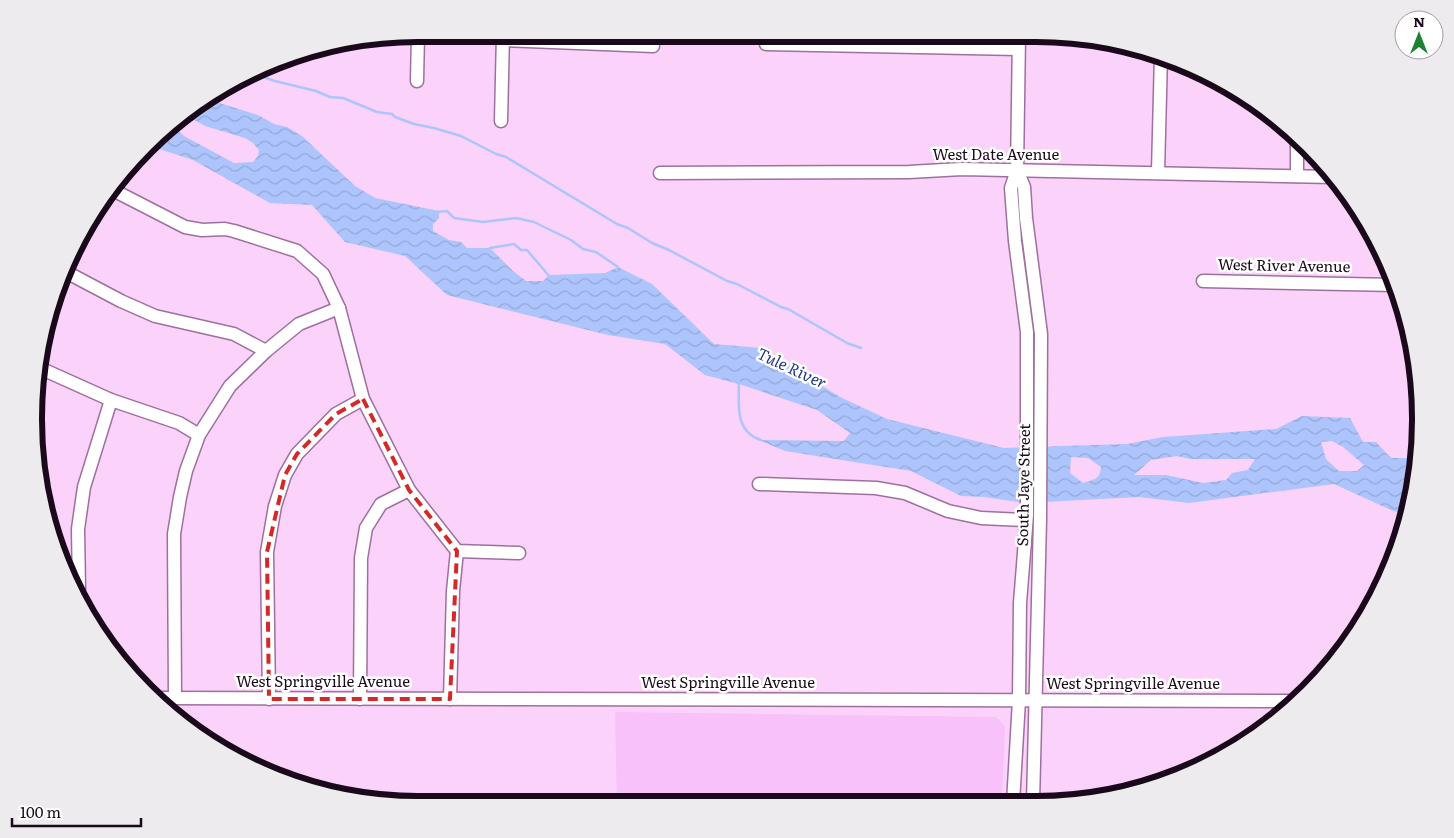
<svg xmlns="http://www.w3.org/2000/svg" width="1454" height="838" font-family="Literata,serif">
<style>
.built{fill:#f9c1f9}
.water{fill:url(#water-waves);fill-rule:evenodd}
.lines{fill:none;stroke-linecap:round;stroke-linejoin:round}
.stream{stroke:#adc5fc;stroke-width:2.5}
.minor-casing{stroke:#9e709e;stroke-width:15}
.minor{stroke:#fff;stroke-width:12}
.marked{fill:none;stroke:#d62828;stroke-width:4;stroke-dasharray:10 6;stroke-linejoin:round}
.labels{text-anchor:middle;stroke-width:5;stroke-linejoin:round;paint-order:stroke}
.street-label{font-size:15px;fill:#1a091a;stroke:#fff}
.water-label{font-size:16px;font-style:italic;fill:#1f3884;stroke:#fff}
.rim{fill:none;stroke:#1a091a;stroke-width:6}
</style>
<defs>
<pattern id="water-waves" width="16" height="10" patternUnits="userSpaceOnUse" patternTransform="scale(1.25)"><rect width="16" height="10" fill="#adc5fc"/><path d="M0 5q4-4 8 0t8 0" fill="none" stroke="#94a8d7"/></pattern>
</defs>
<rect width="100%" height="100%" fill="#fbd2fa"/>
<!-- built -->
<polygon class="built" points="615,712 996,717 1005,726 1002,803 617,803"/>
<!-- water -->
<path class="water" d="M210,100L258,115L274,124L287,127L302,136L355,186L375,198L439,211V218L433,224V231L449,240L461,242L467,248H490L513,271L526,281H543L549,275L605,273L618,267L652,284L714,344L761,348L840,397L887,419L1004,448L1127,444L1163,437L1276,429L1302,416L1350,418L1363,442H1376L1391,458H1416L1414,478L1410,479V493L1413,494L1407,514L1393,511L1334,484L1189,503L1139,497L1025,503L984,497L961,496L911,471L785,451L759,440L844,441L850,433L817,410L739,384L705,375L665,344L608,335L447,295L405,256L345,242L312,205L270,203L193,160L153,147L173,126L184,136L234,163L253,162L258,156L259,150L253,143L245,138L205,126L189,117L181,118L185,113ZM1332,441L1343,447L1364,465L1357,471H1339L1326,459L1321,442ZM1177,456L1190,459H1255L1248,470L1232,473L1226,480L1203,483L1166,475H1134L1151,460ZM1071,457L1088,458L1101,467C1100,480 1094,479 1083,483L1070,473Z"/>
<g class="lines">
<!-- stream -->
<g class="stream">
<polyline points="257,75 275,81 316,91 330,97 343,98 377,112 392,114 395,117 414,124 434,128 461,136 496,154 506,157 617,224 628,228 652,243 669,250 727,281 737,284 781,307 788,309 847,343 861,348"/>
<polyline points="437,212 447,211 454,218 483,222 516,218 534,222 571,240 583,249 596,252 618,267 617,270"/>
<polyline points="489,250 490,248 514,244 521,250 527,250 550,277"/>
<path d="M739,381C739,405 734,431 761,440"/>
</g>
<!-- minor casing -->
<g class="minor-casing">
<g id="minor">
<polyline points="503,40 653,46"/>
<polyline points="766,44 1018,49"/>
<polyline points="417,81 418,34"/>
<polyline points="501,121 503,34"/>
<polyline points="1017,170 1024,187 1026,218 1041,334 1040,520 1033,803"/>
<polyline points="1158,172 1161,55"/>
<polyline points="660,173 909,172 962,169 1333,177"/>
<polyline points="1297,176 1297,138"/>
<polyline points="113,190 185,227 202,230 225,229 234,231 297,251 323,274 339,308 363,399 409,490 457,551 519,553"/>
<polyline points="68,273 121,301 155,316 234,334 266,351"/>
<polyline points="1203,281 1395,285"/>
<polyline points="42,369 111,400 179,423 199,435"/>
<polyline points="759,484 876,488 905,493 948,511 981,518 1026,520"/>
<polyline points="79,589 78,529 84,487 111,400"/>
<polyline points="161,698 1295,701"/>
<polyline points="175,698 174,534 180,497 186,471 199,435 230,386 266,351 299,324 339,308"/>
<polyline points="269,699 267,552 275,506 285,475 297,454 336,414 363,399"/>
<polyline points="360,699 361,558 366,528 381,504 409,490"/>
<polyline points="450,699 453,591 457,551"/>
<polyline points="1013,803 1019,700 1020,603 1027,515 1027,332 1015,241 1011,188 1017,170 1019,35"/>
</g>
</g>
<!-- minor -->
<use href="#minor" class="minor"/>
</g>
<!-- marked area -->
<path class="marked" d="M363,399L409,490L457,551L450,699H269L267,552L285,475L297,454L336,414Z"/>
<g class="labels">
<!-- street labels -->
<g class="street-label">
<text x="996" y="160">West Date Avenue</text>
<text transform="translate(1284 266) rotate(1)" y="5">West River Avenue</text>
<text transform="translate(1024 485) rotate(-89)" y="5">South Jaye Street</text>
<text x="323" y="687">West Springville Avenue</text>
<text x="728" y="688">West Springville Avenue</text>
<text x="1133" y="689">West Springville Avenue</text>
</g>
<!-- water labels -->
<g class="water-label">
<text transform="translate(792 368) rotate(25)" y="6">Tule River</text>
</g>
</g>
<!-- crop -->
<path d="M0 0H1454V838H0ZM418 42H1036A376 376 0 0 1 1412 418V420A376 376 0 0 1 1036 796H418A376 376 0 0 1 42 420V418A376 376 0 0 1 418 42Z" fill="#edebed" fill-rule="evenodd"/>
<path class="rim" d="M418 42H1036A376 376 0 0 1 1412 418V420A376 376 0 0 1 1036 796H418A376 376 0 0 1 42 420V418A376 376 0 0 1 418 42Z"/>
<!-- north arrow -->
<g transform="translate(1419 35)"><circle r="24" fill="#ffffff" stroke="#a39da3"/>
<path d="M0-4L9 19L0 12L-9 19Z" fill="#1f8133"/>
<text y="-8" font-size="14" font-weight="bold" text-anchor="middle" fill="#1a091a">N</text>
</g>
<!-- scale -->
<path d="M12 818v8h129v-8" fill="none" stroke="#1a091a" stroke-width="2.5"/>
<text x="20" y="818" font-size="15" fill="#1a091a" stroke="#ffffff" stroke-width="4" paint-order="stroke">100 m</text>
</svg>
